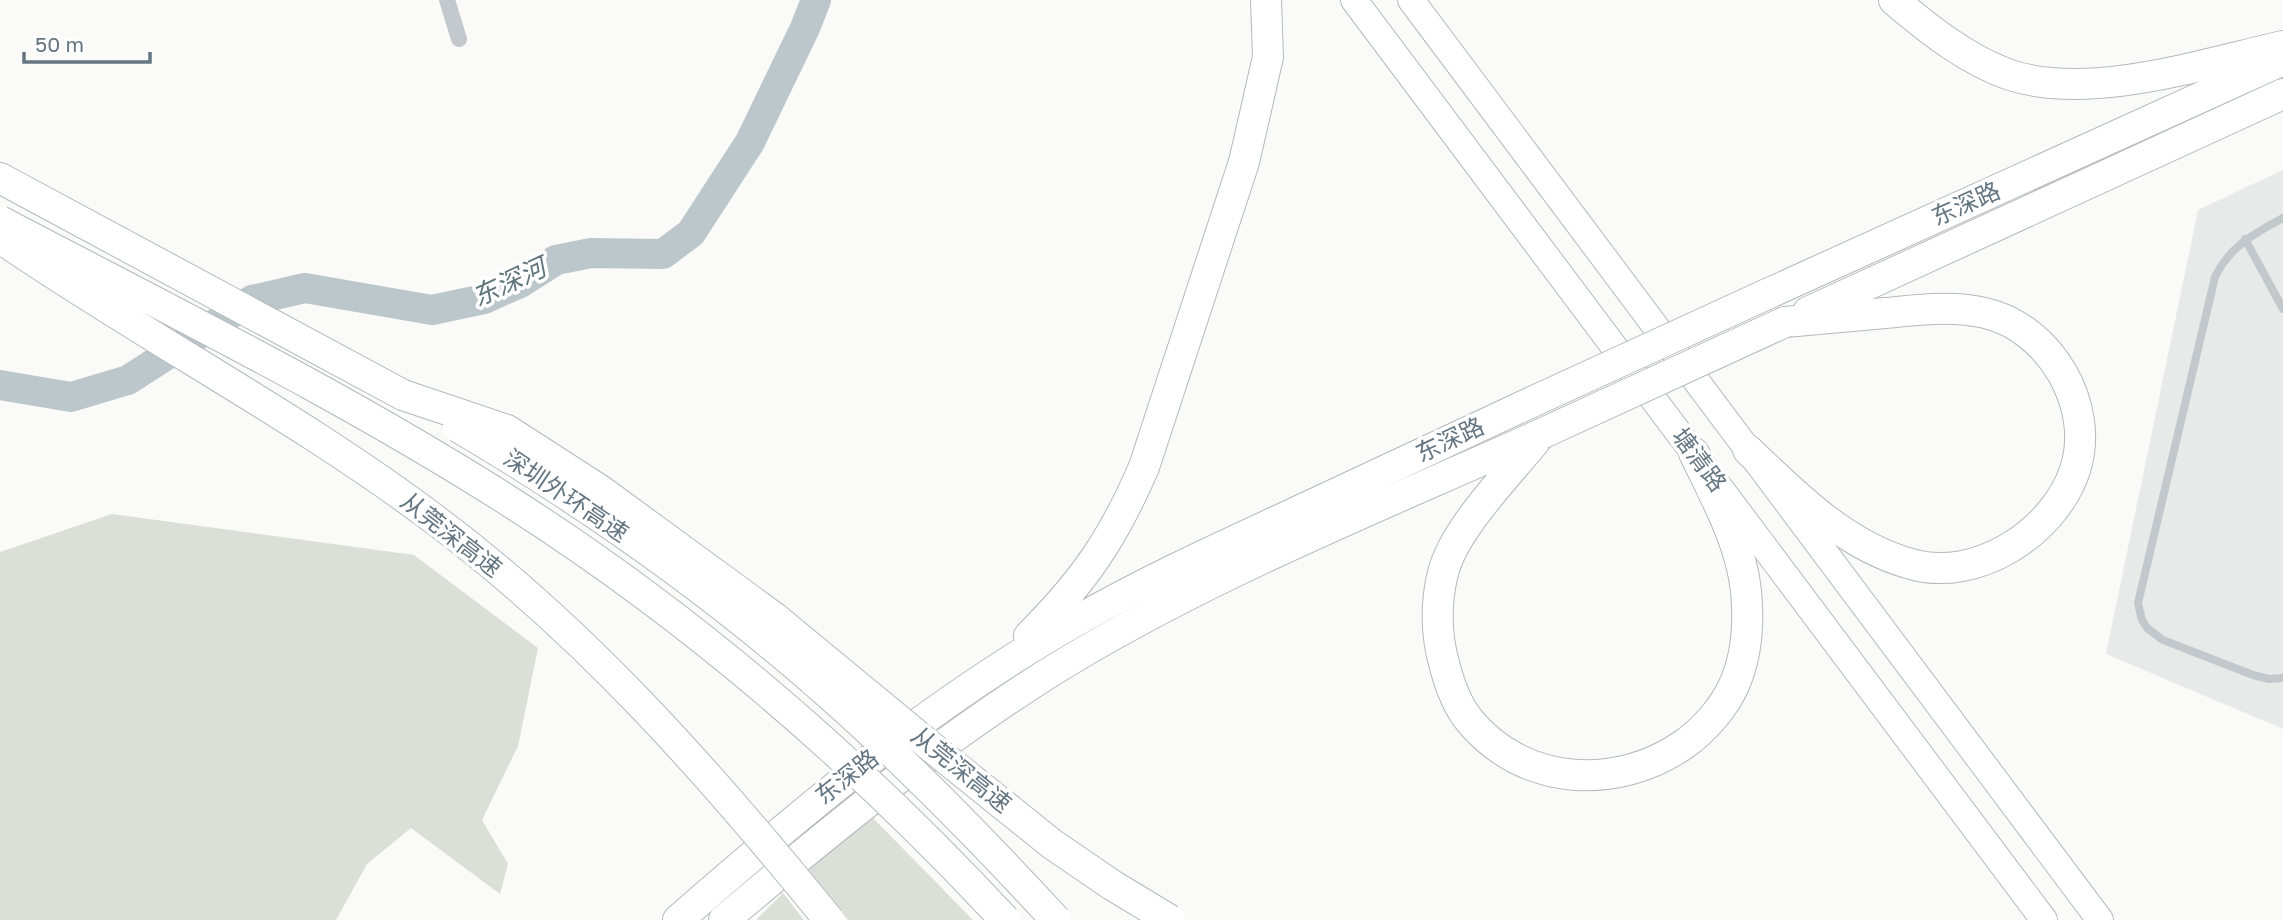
<svg xmlns="http://www.w3.org/2000/svg" width="2283" height="920" font-family="'Golos Text','Noto Sans SC',sans-serif">
<style>
.built{fill:#e8e9e9}
.green{fill:#dadfd7}
.lines{fill:none;stroke-linecap:round;stroke-linejoin:round}
.river{stroke:#bbc7cb;stroke-width:30}
.primary-casing{stroke:#b5babe;stroke-width:28}
.highway-casing{stroke:#b4b9bd;stroke-width:32}
.lane{stroke:#c3c8cc;stroke-width:8}
.street{stroke:#c3c8cc;stroke-width:16}
.primary{stroke:#fff;stroke-width:26}
.highway{stroke:#fff;stroke-width:30}
.highway-bridge-casing{stroke:#b4b9bd;stroke-width:32;stroke-linecap:butt}
.highway-bridge{stroke:#fff;stroke-width:30}
.labels{text-anchor:middle;stroke-width:7;stroke-linejoin:round;paint-order:stroke}
.street-label{font-size:24px;fill:#657683;stroke:#fff}
.water-label{font-size:26px;font-style:italic;fill:#60757c;stroke:#fff}
</style>
<rect width="100%" height="100%" fill="#fafaf8"/>
<!-- built -->
<polygon class="built" points="2283,170 2283,729 2106,654 2198,210"/>
<!-- green -->
<g class="green">
<polygon points="112,514 414,555 538,648 518,746 482,820 508,864 500,894 411,828 367,864 336,920 0,920 0,552"/>
<polygon points="872,817 973,920 848,920 809,870"/>
<polygon points="783,893 804,920 756,920"/>
</g>
<g class="lines">
<!-- river -->
<polyline class="river" points="0,385 71,397 128,380 252,300 305,288 432,310 484,299 520,283 556,260 591,253 663,254 691,233 750,142 805,28 816,0"/>
<!-- primary casing -->
<g class="primary-casing">
<g id="primary">
<polyline points="1354,0 2044,920"/>
<polyline points="1411,0 2100,920"/>
</g>
</g>
<!-- highway casing -->
<g class="highway-casing">
<g id="highway">
<path d="M1894,0C1928,29 1967,60 2010,75C2090,101 2203,64 2283,46"/>
<polyline points="0,178 403,395"/>
<polyline points="1765,295 2283,60"/>
<polyline points="1808,312 2283,94"/>
<path d="M1536,440C1507,476 1454,529 1443,573C1435,605 1436,636 1445,667C1450,686 1457,705 1469,720C1523,786 1616,791 1683,745C1703,731 1724,708 1734,685C1747,656 1749,622 1746,591C1741,542 1715,497 1694,453"/>
<path d="M1748,450C1795,495 1845,546 1911,564C1976,583 2054,533 2075,470C2096,406 2050,328 1985,313C1953,305 1918,310 1885,313C1852,316 1818,319 1785,322"/>
<path d="M1029,636C1084,581 1113,539 1144,467L1244,162L1268,57L1266,0"/>
<path d="M678,920C804,810 932,702 1078,620C1143,583 1210,552 1277,521C1358,483 1439,445 1521,407"/>
<path d="M724,920C827,833 932,747 1047,674C1202,577 1375,509 1541,434"/>
</g>
</g>
<!-- lane -->
<g class="lane">
<path d="M2283,218C2254,234 2230,246 2215,277L2138,603L2142,620L2147,628L2163,640L2253,675L2269,679L2283,678"/>
<polyline points="2245,239 2283,309"/>
</g>
<!-- street -->
<polyline class="street" points="447,0 459,39"/>
<!-- primary -->
<use href="#primary" class="primary"/>
<!-- highway -->
<use href="#highway" class="highway"/>
<!-- highway-bridge casing -->
<g class="highway-bridge-casing">
<g id="highway-bridge">
<path d="M0,221C173,312 350,399 515,505C696,621 859,763 1005,920"/>
<path d="M9,244C150,340 302,419 438,522C587,634 712,776 829,920"/>
<polyline points="403,395 507,430 600,490 775,618 940,754 1052,844 1112,885 1170,920"/>
<polyline points="1521,407 1765,295"/>
<path d="M458,427C590,505 716,594 831,696C910,766 984,842 1056,920"/>
<polyline points="1541,434 1785,322"/>
</g>
</g>
<!-- highway-bridge -->
<use href="#highway-bridge" class="highway-bridge"/>
</g>
<g class="labels">
<!-- street labels -->
<g class="street-label">
<text transform="translate(1966 204) rotate(-24)" y="8">东深路</text>
<text transform="translate(1450 440) rotate(-25)" y="8">东深路</text>
<text transform="translate(1699 460) rotate(53)" y="8">塘清路</text>
<text transform="translate(566 496) rotate(34)" y="8">深圳外环高速</text>
<text transform="translate(451 535) rotate(38)" y="8">从莞深高速</text>
<text transform="translate(961 770) rotate(39)" y="8">从莞深高速</text>
<text transform="translate(847 777) rotate(-38)" y="8">东深路</text>
</g>
<!-- water labels -->
<g class="water-label">
<text transform="translate(509 282) rotate(-25)" y="9">东深河</text>
</g>
</g>
<!-- scale -->
<path d="M24 52v10h126v-10" fill="none" stroke="#657683" stroke-width="3.5"/>
<text x="35" y="52" font-size="21" fill="#657683" stroke="#ffffff" stroke-width="5" paint-order="stroke">50 m</text>
</svg>
